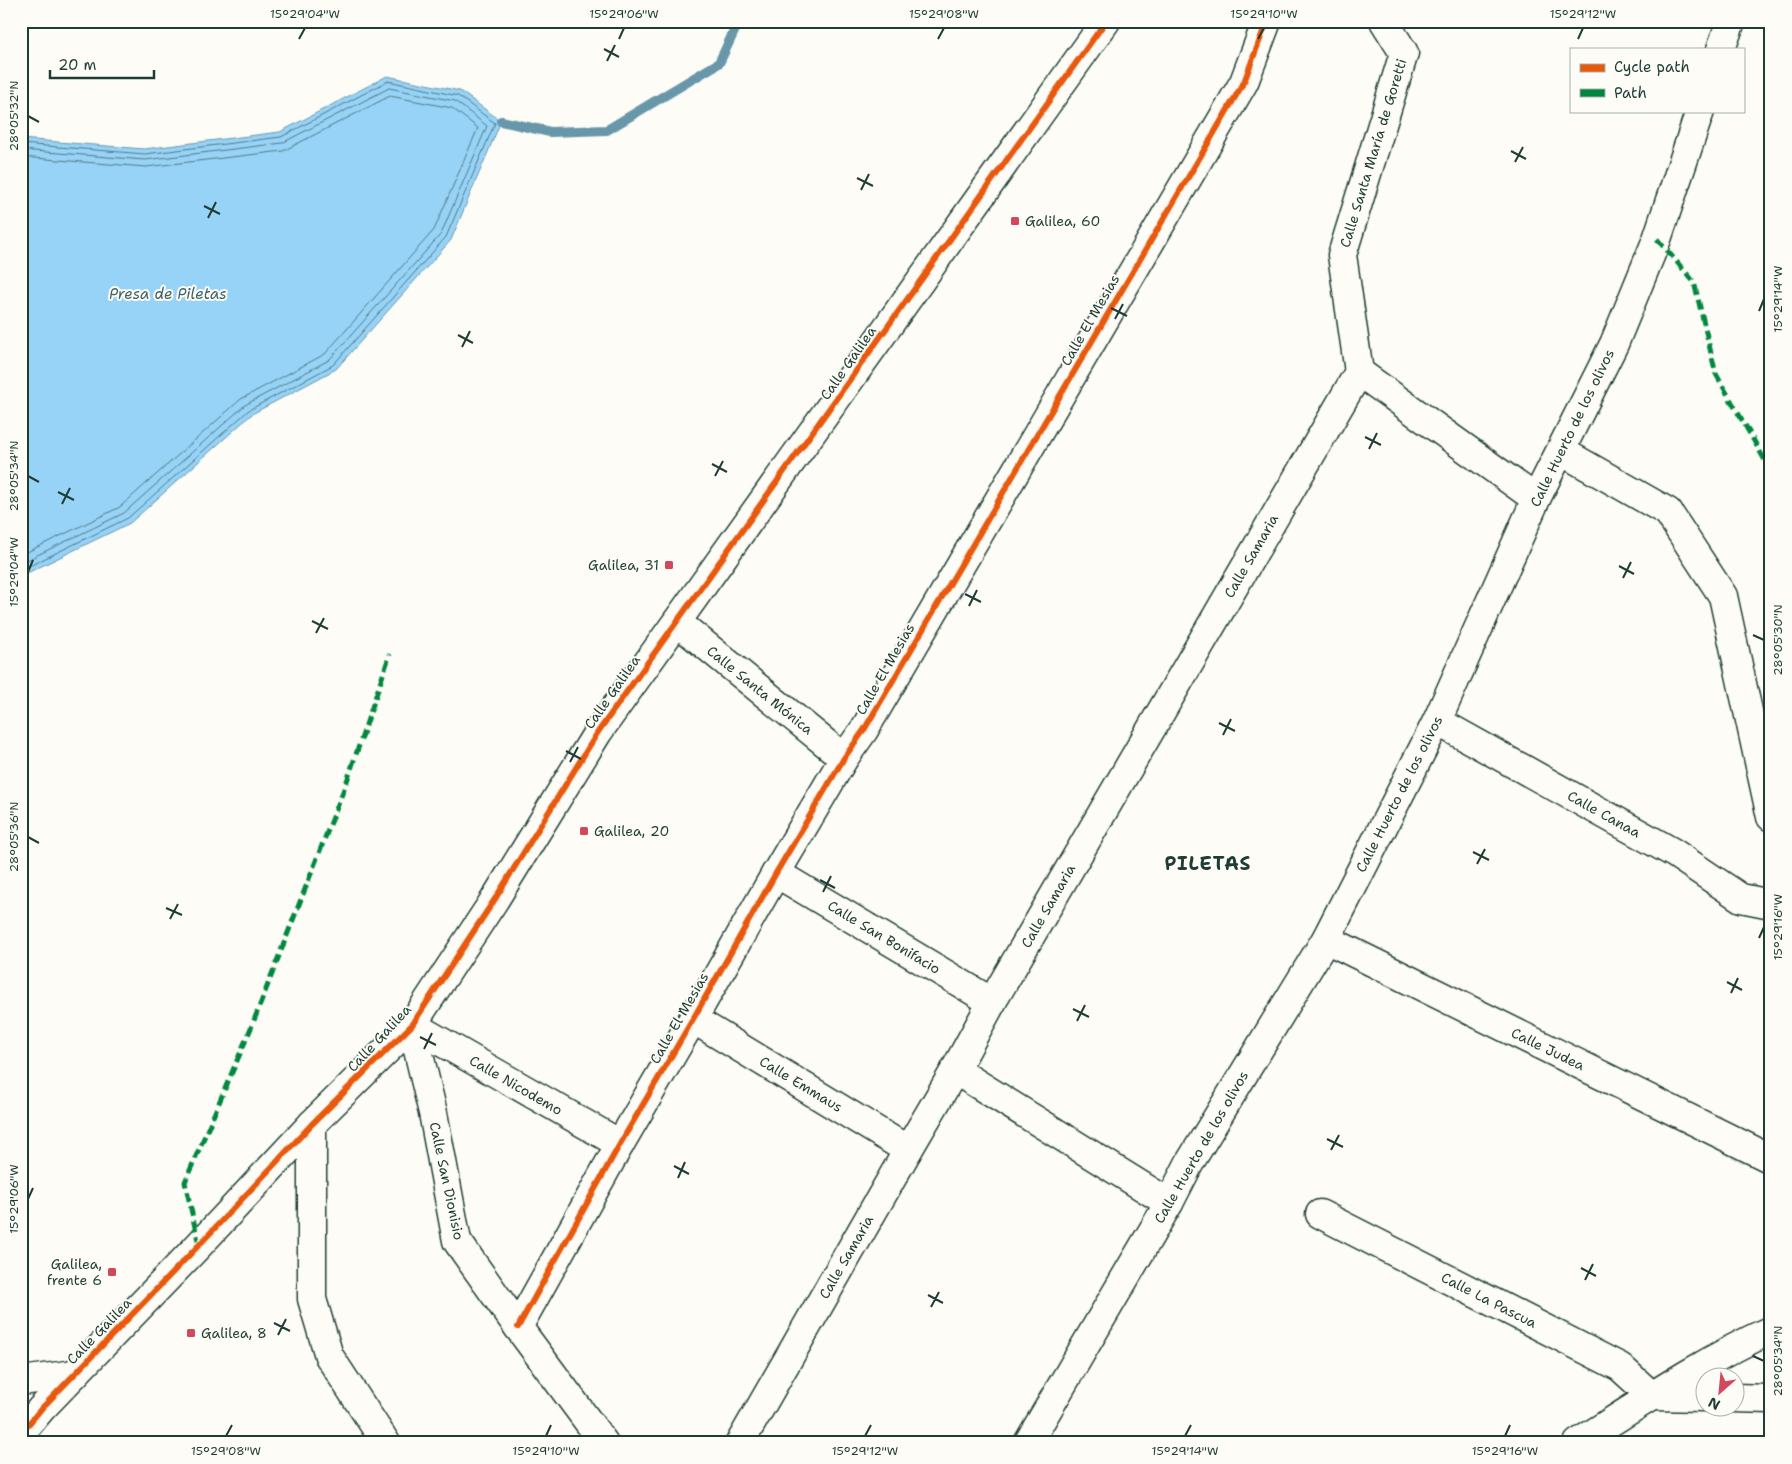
<svg xmlns="http://www.w3.org/2000/svg" width="1792" height="1464" font-family="'Shantell Sans',sans-serif">
<style>
.water{fill:#97d3f7;stroke:#6797a9}
.lines{fill:none;stroke-linecap:round;stroke-linejoin:round}
.shore{stroke:#4f7982;stroke-width:1}
.stream{stroke:#6797a9;stroke-width:10}
.minor-casing{stroke:#1f3d34;stroke-width:31}
.minor{stroke:#fdfcf7;stroke-width:28}
.quiet{stroke:#00873e;stroke-width:5;stroke-dasharray:10 5;stroke-linecap:butt}
.cycleway-casing{stroke:#fdfcf7;stroke-width:9}
.cycleway{stroke:#e8590c;stroke-width:6}
.ticks{fill:none;stroke:#1f3d34;stroke-width:2}
.poi-dot{fill:#d1495b;stroke:#fdfcf7;stroke-width:2}
.labels{text-anchor:middle;stroke-width:4;stroke-linejoin:round;paint-order:stroke}
.street-label{font-size:14px;fill:#1f3d34;stroke:#fdfcf7}
.poi-label{font-size:14px;fill:#1f3d34;stroke:#fdfcf7;text-anchor:start}
.water-label{font-size:15px;font-style:italic;fill:#3d6265;stroke:#fdfcf7}
.district-label{font-size:19px;font-weight:bold;letter-spacing:1px;fill:#1f3d34;stroke:#fdfcf7}
.neatline{fill:none;stroke:#1f3d34;stroke-width:2}
.ticks-label{font-size:12px;text-anchor:middle;fill:#1f3d34}
</style>
<rect width="100%" height="100%" fill="#fdfcf7"/>
<filter id="ink" filterUnits="userSpaceOnUse"><feTurbulence type="fractalNoise" baseFrequency=".02" numOctaves="2"/><feDisplacementMap in="SourceGraphic" scale="10" xChannelSelector="R" yChannelSelector="G"/><feConvolveMatrix kernelMatrix="1 2 1 2 8 2 1 2 1" color-interpolation-filters="sRGB"/></filter>
<g filter="url(#ink)">
<!-- water -->
<polygon class="water" points="387,76 460,91 501,121 451,240 336,369 252,414 130,523 21,576 21,139 144,149 280,132"/>
<g class="lines">
<!-- shore -->
<g class="shore">
<polyline points="21,144 145,154 281,137 388,81 458,96 495,123 446,237 333,365 249,410 128,518 21,570"/>
<polyline points="21,150 145,160 282,143 389,88 455,101 487,126 441,234 329,360 245,405 124,513 21,563"/>
<polyline points="21,157 146,167 283,151 390,96 452,108 478,128 434,230 325,354 241,399 120,507 21,555"/>
</g>
<!-- stream -->
<polyline class="stream" points="501,121 550,132 607,130 719,63 739,21"/>
<!-- minor casing -->
<g class="minor-casing">
<g id="minor">
<polyline points="1384,21 1404,53 1342,255 1359,372 1536,499"/>
<polyline points="1721,49 1731,21"/>
<polyline points="1561,451 1668,512 1723,596 1771,817"/>
<polyline points="677,622 844,758"/>
<polyline points="1437,721 1674,853 1741,898 1771,904"/>
<polyline points="776,873 992,1002"/>
<polyline points="1326,939 1771,1159"/>
<polyline points="693,1019 908,1150"/>
<polyline points="412,1025 433,1113 457,1241 518,1327 604,1443"/>
<polyline points="412,1025 620,1144"/>
<polyline points="955,1070 1169,1203"/>
<polyline points="312,1124 312,1299 329,1356 386,1443"/>
<polyline points="1320,1214 1620,1367 1652,1396 1704,1397"/>
<polyline points="518,1327 620,1144 693,1019 776,873 844,758 864,730 1244,82 1267,21"/>
<polyline points="21,1381 75,1374"/>
<polyline points="1734,1398 1771,1399"/>
<polyline points="21,1433 41,1409 199,1245 312,1124 412,1025 495,899 598,732 1106,21"/>
<polyline points="740,1443 908,1150 955,1070 992,1002 1359,372"/>
<polyline points="1028,1443 1169,1203 1190,1162 1326,939 1437,721 1536,499 1614,344 1657,239 1700,111"/>
<path d="M1578,1443C1641,1403 1703,1361 1771,1330"/>
</g>
</g>
<!-- minor -->
<use href="#minor" class="minor"/>
<!-- quiet -->
<g class="quiet">
<polyline points="1657,239 1694,282 1716,374 1771,471"/>
<polyline points="199,1245 185,1182 251,1028 347,781 390,654"/>
</g>
<!-- cycleway casing -->
<g class="cycleway-casing">
<g id="cycleway">
<polyline points="518,1327 620,1144 693,1019 776,873 844,758 864,730 1244,82 1267,21"/>
<polyline points="21,1433 41,1409 199,1245 312,1124 412,1025 495,899 598,732 1106,21"/>
</g>
</g>
<!-- cycleway -->
<use href="#cycleway" class="cycleway"/>
</g>
</g>
<!-- ticks -->
<path class="ticks" d="M299,39L305,28M619,39L624,28M938,39L944,28M1258,39L1264,28M1578,39L1583,28M604,49L619,57M607,61L615,45M28,116L39,122M1511,151L1526,159M1515,162L1523,147M857,178L873,186M861,190L869,174M204,206L220,214M208,218L216,202M1111,308L1127,316M1759,311L1764,299M1115,319L1123,304M458,335L473,343M462,347L470,331M1365,437L1381,445M1369,449L1377,433M712,464L727,472M28,476L39,482M715,476L723,461M58,492L74,500M62,504L70,488M1619,566L1634,574M28,572L33,560M1623,578L1631,562M965,594L981,602M969,606L977,590M312,621L328,629M316,633L324,618M1753,635L1764,640M1219,723L1235,731M1223,735L1231,719M566,751L581,759M570,762L578,747M28,837L39,843M1473,852L1489,860M1477,864L1485,849M820,880L835,888M823,892L831,876M166,908L182,915M170,919L178,904M1759,938L1764,927M1727,982L1742,990M1731,993L1738,978M1073,1009L1089,1017M1077,1021L1085,1005M420,1037L436,1045M424,1049L432,1033M1327,1139L1343,1147M1331,1150L1339,1135M674,1166L689,1174M678,1178L685,1162M28,1199L33,1188M1581,1268L1596,1276M1585,1280L1593,1264M928,1295L943,1303M931,1307L939,1292M274,1323L290,1331M278,1335L286,1319M1753,1356L1764,1361M226,1436L232,1425M546,1436L551,1425M865,1436L871,1425M1185,1436L1191,1425M1505,1436L1510,1425"/>
<!-- markers -->
<g class="poi-dot">
<rect x="1010" y="216" width="10" height="10" rx="2.5"/>
<rect x="664" y="560" width="10" height="10" rx="2.5"/>
<rect x="579" y="826" width="10" height="10" rx="2.5"/>
<rect x="107" y="1267" width="10" height="10" rx="2.5"/>
<rect x="186" y="1328" width="10" height="10" rx="2.5"/>
</g>
<g class="labels">
<!-- street labels -->
<g class="street-label">
<text transform="translate(1373 153) rotate(-73)" y="5">Calle Santa María de Goretti</text>
<text transform="translate(1090 320) rotate(-60)" y="5">Calle El Mesias</text>
<text transform="translate(848 363) rotate(-55)" y="5">Calle Galilea</text>
<text transform="translate(1572 428) rotate(-64)" y="5">Calle Huerto de los olivos</text>
<text transform="translate(1251 556) rotate(-60)" y="5">Calle Samaria</text>
<text transform="translate(885 669) rotate(-60)" y="5">Calle El Mesias</text>
<text transform="translate(760 690) rotate(39)" y="5">Calle Santa Mónica</text>
<text transform="translate(612 692) rotate(-55)" y="5">Calle Galilea</text>
<text transform="translate(1399 794) rotate(-63)" y="5">Calle Huerto de los olivos</text>
<text transform="translate(1604 814) rotate(29)" y="5">Calle Canaa</text>
<text transform="translate(1048 906) rotate(-60)" y="5">Calle Samaria</text>
<text transform="translate(884 937) rotate(31)" y="5">Calle San Bonifacio</text>
<text transform="translate(679 1018) rotate(-60)" y="5">Calle El Mesias</text>
<text transform="translate(379 1038) rotate(-47)" y="5">Calle Galilea</text>
<text transform="translate(1548 1049) rotate(26)" y="5">Calle Judea</text>
<text transform="translate(801 1084) rotate(31)" y="5">Calle Emmaus</text>
<text transform="translate(516 1085) rotate(30)" y="5">Calle Nicodemo</text>
<text transform="translate(1201 1147) rotate(-60)" y="5">Calle Huerto de los olivos</text>
<text transform="translate(447 1181) rotate(78)" y="5">Calle San Dionisio</text>
<text transform="translate(846 1257) rotate(-60)" y="5">Calle Samaria</text>
<text transform="translate(1489 1300) rotate(27)" y="5">Calle La Pascua</text>
<text transform="translate(99 1331) rotate(-46)" y="5">Calle Galilea</text>
</g>
<!-- poi labels -->
<g class="poi-label">
<text x="1025" y="226">Galilea, 60</text>
<text x="659" y="570" text-anchor="end">Galilea, 31</text>
<text x="594" y="836">Galilea, 20</text>
<text x="102" y="1269" text-anchor="end">Galilea,<tspan x="102" dy="16">frente 6</tspan></text>
<text x="201" y="1338">Galilea, 8</text>
</g>
<!-- water labels -->
<g class="water-label">
<text x="168" y="299">Presa de Piletas</text>
</g>
<!-- district labels -->
<g class="district-label">
<text x="1208" y="870">PILETAS</text>
</g>
</g>
<!-- margin -->
<rect width="1792" height="1464" fill="none" stroke="#fdfcf7" stroke-width="55"/>
<!-- legend -->
<rect x="1570" y="48" width="175" height="65" fill="#fdfcf7" stroke="#a4b0a9"/>
<rect x="1580" y="64" width="25" height="8" fill="#e8590c" stroke="#a4b0a9"/>
<text x="1614" y="72" font-size="15" fill="#1f3d34">Cycle path</text>
<rect x="1580" y="89" width="25" height="8" fill="#00873e" stroke="#a4b0a9"/>
<text x="1614" y="98" font-size="15" fill="#1f3d34">Path</text>
<!-- north arrow -->
<g transform="translate(1720 1392) rotate(207)"><circle r="24" fill="#fdfcf7" stroke="#a4b0a9"/>
<path d="M0-4L9 19L0 12L-9 19Z" fill="#d1495b"/>
<text y="-8" font-size="14" font-weight="bold" text-anchor="middle" fill="#1f3d34">N</text>
</g>
<!-- scale -->
<path d="M50 70v8h104v-8" fill="none" stroke="#1f3d34" stroke-width="2.5"/>
<text x="58" y="70" font-size="15" fill="#1f3d34" stroke="#fdfcf7" stroke-width="4" paint-order="stroke">20 m</text>
<rect x="28" y="28" width="1736" height="1408" class="neatline"/>
<g class="ticks-label">
<text x="305" y="18">15°29'04"W</text>
<text x="624" y="18">15°29'06"W</text>
<text x="944" y="18">15°29'08"W</text>
<text x="1264" y="18">15°29'10"W</text>
<text x="1583" y="18">15°29'12"W</text>
<text transform="translate(14 116) rotate(-90)" y="4">28°05'32"N</text>
<text transform="translate(1778 299) rotate(-90)" y="4">15°29'14"W</text>
<text transform="translate(14 476) rotate(-90)" y="4">28°05'34"N</text>
<text transform="translate(14 572) rotate(-90)" y="4">15°29'04"W</text>
<text transform="translate(1778 640) rotate(-90)" y="4">28°05'30"N</text>
<text transform="translate(14 837) rotate(-90)" y="4">28°05'36"N</text>
<text transform="translate(1778 927) rotate(-90)" y="4">15°29'16"W</text>
<text transform="translate(14 1199) rotate(-90)" y="4">15°29'06"W</text>
<text transform="translate(1778 1361) rotate(-90)" y="4">28°05'34"N</text>
<text x="226" y="1455">15°29'08"W</text>
<text x="546" y="1455">15°29'10"W</text>
<text x="865" y="1455">15°29'12"W</text>
<text x="1185" y="1455">15°29'14"W</text>
<text x="1505" y="1455">15°29'16"W</text>
</g>
</svg>
